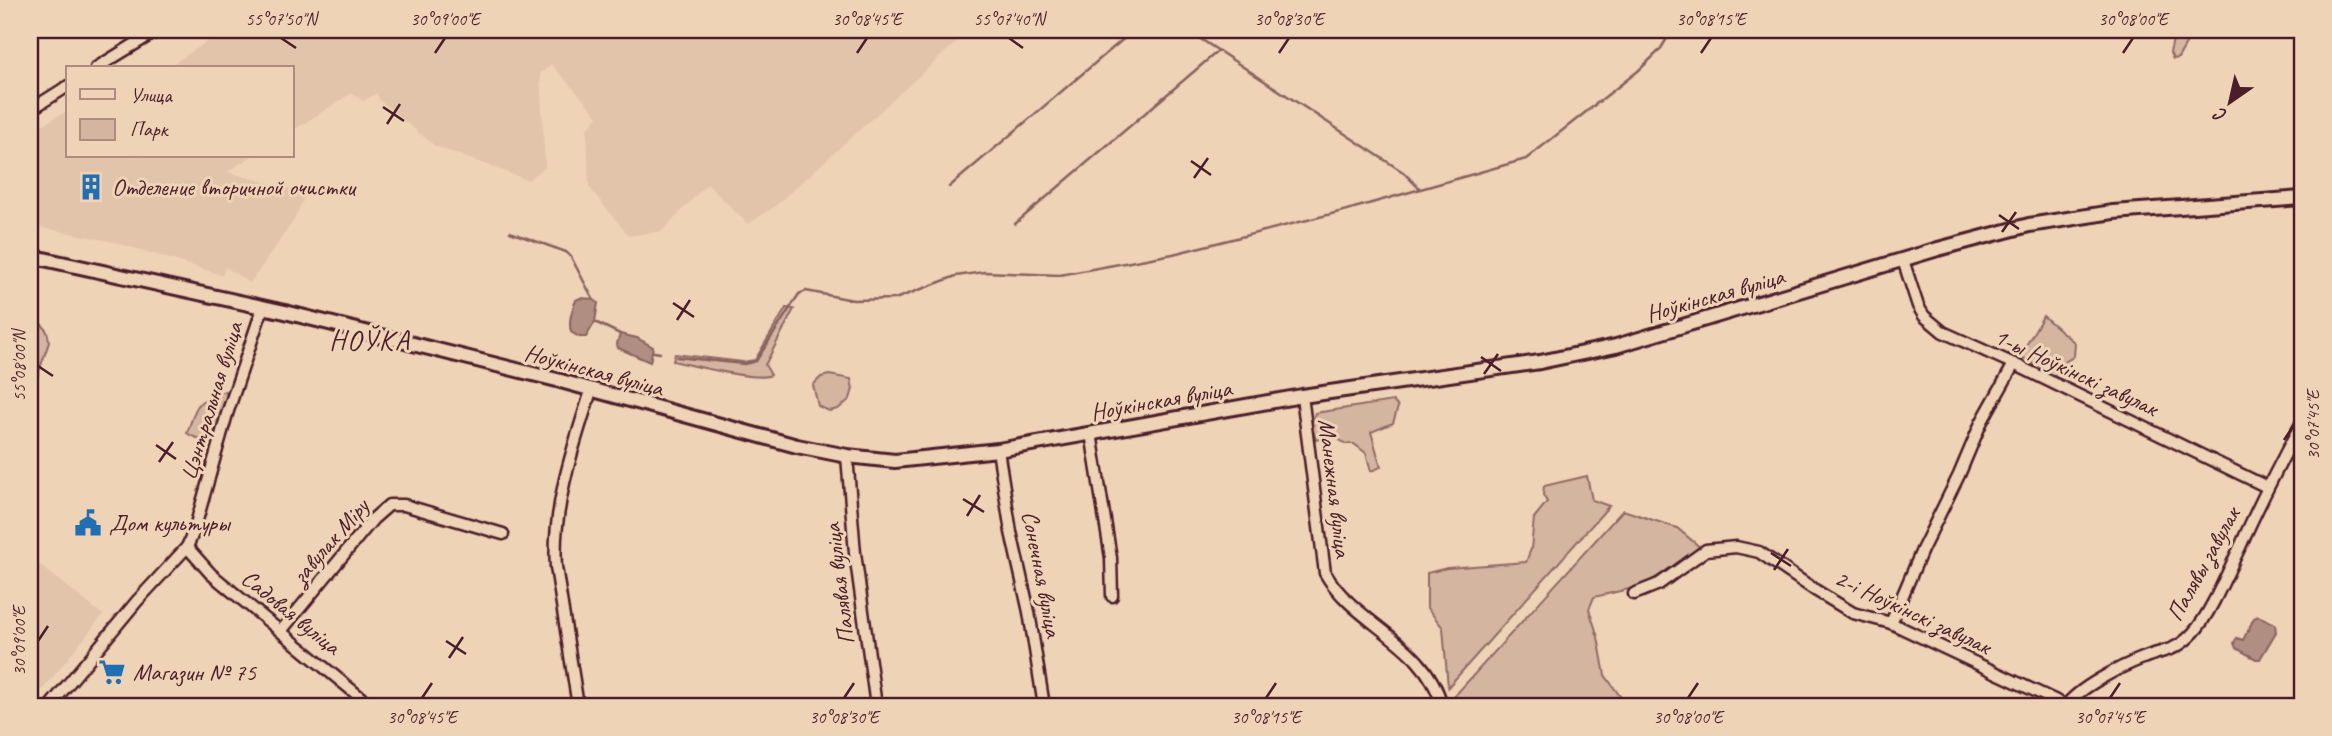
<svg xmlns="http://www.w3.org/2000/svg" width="2332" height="736" font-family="Caveat,sans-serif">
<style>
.built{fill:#e1c4aa}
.green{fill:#d4b5a0;stroke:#8f6a66;stroke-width:2}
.water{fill:#b08e81;stroke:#87625f;stroke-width:2}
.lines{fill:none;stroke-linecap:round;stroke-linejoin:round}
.stream{stroke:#87625f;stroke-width:2.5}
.minor-casing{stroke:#4a1f2b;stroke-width:15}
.major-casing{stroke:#4a1f2b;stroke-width:18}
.minor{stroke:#efd3b6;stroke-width:10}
.major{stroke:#efd3b6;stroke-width:12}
.ticks{fill:none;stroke:#4a1f2b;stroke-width:2.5}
.labels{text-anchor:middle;stroke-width:6;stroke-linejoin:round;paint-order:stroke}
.poi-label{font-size:24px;fill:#4a1f2b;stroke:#efd3b6;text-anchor:start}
.street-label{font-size:24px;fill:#4a1f2b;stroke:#efd3b6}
.quarter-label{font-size:28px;letter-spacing:2px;fill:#4a1f2b;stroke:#efd3b6}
.neatline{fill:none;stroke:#4a1f2b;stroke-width:2.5}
.ticks-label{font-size:18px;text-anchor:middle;fill:#4a1f2b}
</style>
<rect width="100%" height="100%" fill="#efd3b6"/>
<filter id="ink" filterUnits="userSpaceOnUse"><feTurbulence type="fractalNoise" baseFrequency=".0143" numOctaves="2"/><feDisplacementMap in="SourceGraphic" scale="14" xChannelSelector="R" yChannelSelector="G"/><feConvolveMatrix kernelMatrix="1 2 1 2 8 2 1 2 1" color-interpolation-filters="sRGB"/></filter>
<g filter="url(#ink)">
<!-- built -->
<g class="built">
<polygon points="226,30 970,30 774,207 748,224 707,184 662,231 629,236 589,187 587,129 598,116 551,64 540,74 545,167 528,180 435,146 379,100 377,93 363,101 352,93 292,131 292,68 166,68"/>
<polygon points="68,111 68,156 252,156 227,172 306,193 294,220 250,283 225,267 222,275 114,242 30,225 30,139 34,136 36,128"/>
<polygon points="30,557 103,615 30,705"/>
</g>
<!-- green -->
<g class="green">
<polygon points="2175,30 2194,30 2178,58 2173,59 2170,53"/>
<path d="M786,308L794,309L765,365L771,375C758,382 691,365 673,361L675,354L743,362L755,360Z"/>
<path d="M2043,316L2075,343L2074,356C2067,362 2061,361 2060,371L2068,378L2064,383L2020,356Z"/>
<path d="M30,319C43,323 48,328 49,342L30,398Z"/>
<polygon points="829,375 851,379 853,389 850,399 838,409 829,411 818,406 813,385 821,377"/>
<path d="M225,391L227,396C221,416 216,453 187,433C198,403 194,402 225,391Z"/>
<polygon points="1393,401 1398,407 1393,423 1371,432 1381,467 1371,471 1366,453 1354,444 1346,444 1335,437 1316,440 1311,425 1315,413"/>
<polygon points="1587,476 1592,500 1609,506 1448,687 1443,628 1427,608 1427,573 1447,568 1526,562 1531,549 1534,518 1547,502 1543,495 1544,486"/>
<polygon points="1623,510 1677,528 1702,549 1642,586 1594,597 1589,609 1598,637 1605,675 1627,706 1451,706 1450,701"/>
</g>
<!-- water -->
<g class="water">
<path d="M580,298L593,299L598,303L595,322L586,337H579L571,332C568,321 572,310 576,300Z"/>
<polygon points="620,334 637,338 653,347 650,362 618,348 617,344"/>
<polygon points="2258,616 2275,624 2276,632 2260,659 2256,659 2236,648 2234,643 2237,638 2243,640 2254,618"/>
</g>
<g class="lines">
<!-- stream -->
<g class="stream">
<polyline points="1187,30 1403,172 1420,189"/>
<polyline points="949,187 1134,30"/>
<polyline points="1015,224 1218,51"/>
<polyline points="510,232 566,252 571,257 593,299"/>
<polyline points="595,322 620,334"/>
<polyline points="654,352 660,353"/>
<polyline points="677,357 744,364 756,361 799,294 806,291 853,300 895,299 956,276 984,272 1060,275 1173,254 1347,210 1526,159 1638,71 1660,50 1672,30"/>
</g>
<!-- minor casing -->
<g class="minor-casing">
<g id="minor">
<polyline points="96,68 158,30"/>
<polyline points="30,110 68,86"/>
<polyline points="1903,260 1918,306 1924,316 1943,332 2014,364 2267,487"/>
<path d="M1302,396L1325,573C1355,625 1427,643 1442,706"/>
<polyline points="1091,433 1111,558 1112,596"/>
<polyline points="998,450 1011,532 1029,612 1044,706"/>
<polyline points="847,456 855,553 876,706"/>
<polyline points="187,547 211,574 371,706"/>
<polyline points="1634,594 1659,584 1706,550 1736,547 1759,552 1815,590 1853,613 1891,623 2067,706"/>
<polyline points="1891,623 1922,550 1959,475 1981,423 2014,364"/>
<polyline points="281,631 373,519 389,505 404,505 503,534"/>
<polyline points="50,706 137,601 187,547 194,531 227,414 263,307"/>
<path d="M578,706L556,567C552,508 573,447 591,391"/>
<path d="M2066,706C2078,688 2122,666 2143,658C2165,649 2176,652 2194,632C2210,615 2229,569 2240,547C2259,504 2280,463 2302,422"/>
</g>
</g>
<!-- major casing -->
<g class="major-casing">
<polyline id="major" points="30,256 285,312 557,380 797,446 847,456 895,461 998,450 1302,396 1540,362 1616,346 1938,249 2029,225 2113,212 2302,198"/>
</g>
<!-- minor -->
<use href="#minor" class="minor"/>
<!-- major -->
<use href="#major" class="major"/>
</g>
</g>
<!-- ticks -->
<path class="ticks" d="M281,38L296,48M1009,38L1023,48M435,53L445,38M857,53L867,38M1279,53L1289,38M1701,53L1711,38M2123,53L2133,38M383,107L404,121M387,124L400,104M1191,161L1211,175M1194,178L1208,158M1999,215L2019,229M2002,232L2016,212M673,303L694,317M677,320L690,300M1481,357L1501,371M38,366L53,376M1484,374L1498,354M2284,440L2294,425M156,445L176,459M159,462L173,442M963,499L984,512M967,516L980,495M1771,553L1791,566M1774,570L1788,549M38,641L48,626M446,641L466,654M449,658L463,637M422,698L432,683M844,698L854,683M1266,698L1276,683M1688,698L1698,683M2110,698L2120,683"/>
<!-- icons -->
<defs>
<g id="building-bare" transform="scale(2.1)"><path d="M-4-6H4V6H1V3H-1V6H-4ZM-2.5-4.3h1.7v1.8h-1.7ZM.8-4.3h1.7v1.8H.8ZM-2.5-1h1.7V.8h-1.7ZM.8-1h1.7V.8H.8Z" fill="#1f6fb2" stroke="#efd3b6" stroke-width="2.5" paint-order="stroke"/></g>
<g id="civic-bare" transform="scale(2.1)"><path d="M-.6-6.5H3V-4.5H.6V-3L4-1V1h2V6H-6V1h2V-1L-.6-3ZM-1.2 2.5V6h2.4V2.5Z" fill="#1f6fb2" stroke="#efd3b6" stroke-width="2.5" paint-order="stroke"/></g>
<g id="supermarket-bare" transform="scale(2.1)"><path d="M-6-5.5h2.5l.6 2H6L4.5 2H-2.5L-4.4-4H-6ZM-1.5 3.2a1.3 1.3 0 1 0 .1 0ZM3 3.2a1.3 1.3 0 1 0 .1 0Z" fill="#1f6fb2" stroke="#efd3b6" stroke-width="2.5" paint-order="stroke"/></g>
</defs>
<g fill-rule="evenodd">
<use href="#building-bare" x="91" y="187"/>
<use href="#civic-bare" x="88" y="523"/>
<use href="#supermarket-bare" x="112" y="672"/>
</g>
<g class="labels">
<!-- poi labels -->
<g class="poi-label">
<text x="112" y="195">Отделение вторичной очистки</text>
<text x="109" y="531">Дом культуры</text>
<text x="133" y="680">Магазин № 75</text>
</g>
<!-- street labels -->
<g class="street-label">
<text transform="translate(1715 295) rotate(-16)" y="8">Ноўкінская вуліца</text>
<text transform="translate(594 370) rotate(15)" y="8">Ноўкінская вуліца</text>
<text transform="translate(2076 372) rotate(25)" y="8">1-ы Ноўкінскі завулак</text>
<text transform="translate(1161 400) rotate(-10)" y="8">Ноўкінская вуліца</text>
<text transform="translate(211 401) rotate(-73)" y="8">Цэнтральная вуліца</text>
<text transform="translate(1335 488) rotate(83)" y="8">Манежная вуліца</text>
<text transform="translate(330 541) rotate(-49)" y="8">завулак Міру</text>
<text transform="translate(2203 564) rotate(-61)" y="8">Палявы завулак</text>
<text transform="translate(1042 574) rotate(79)" y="8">Сонечная вуліца</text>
<text transform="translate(839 584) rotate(-97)" y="8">Палявая вуліца</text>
<text transform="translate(291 612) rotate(39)" y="8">Садовая вуліца</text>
<text transform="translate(1913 612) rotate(25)" y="8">2-і Ноўкінскі завулак</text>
</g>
<!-- quarter labels -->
<g class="quarter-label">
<text x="370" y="350">НОЎКА</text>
</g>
</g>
<!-- margin -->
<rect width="2332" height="736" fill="none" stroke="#efd3b6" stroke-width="77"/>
<!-- legend -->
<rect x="66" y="66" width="228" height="91" fill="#efd3b6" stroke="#ad8b7e" stroke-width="2"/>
<rect x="80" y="89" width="35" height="10" fill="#efd3b6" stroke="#ad8b7e" stroke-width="2"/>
<text x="130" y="102" font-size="21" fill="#4a1f2b">Улица</text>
<rect x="80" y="119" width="35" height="21" fill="#d4b5a0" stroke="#ad8b7e" stroke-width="2"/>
<text x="130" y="136" font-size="21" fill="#4a1f2b">Парк</text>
<!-- north arrow -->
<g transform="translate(2230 102) rotate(214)" stroke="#efd3b6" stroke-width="5" paint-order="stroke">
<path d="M0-5L12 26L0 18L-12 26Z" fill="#4a1f2b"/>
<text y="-10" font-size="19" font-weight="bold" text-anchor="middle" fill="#4a1f2b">С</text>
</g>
<rect x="38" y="38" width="2256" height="660" class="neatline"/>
<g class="ticks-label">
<text x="281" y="25">55°07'50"N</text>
<text x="445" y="25">30°09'00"E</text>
<text x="867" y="25">30°08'45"E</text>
<text x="1009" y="25">55°07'40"N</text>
<text x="1289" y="25">30°08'30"E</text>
<text x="1711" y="25">30°08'15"E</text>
<text x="2133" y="25">30°08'00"E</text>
<text transform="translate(19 366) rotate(-90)" y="6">55°08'00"N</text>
<text transform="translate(2313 425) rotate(-90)" y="6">30°07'45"E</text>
<text transform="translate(19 641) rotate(-90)" y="6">30°09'00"E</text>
<text x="422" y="723">30°08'45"E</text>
<text x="844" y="723">30°08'30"E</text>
<text x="1266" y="723">30°08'15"E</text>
<text x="1688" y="723">30°08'00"E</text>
<text x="2110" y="723">30°07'45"E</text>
</g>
</svg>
